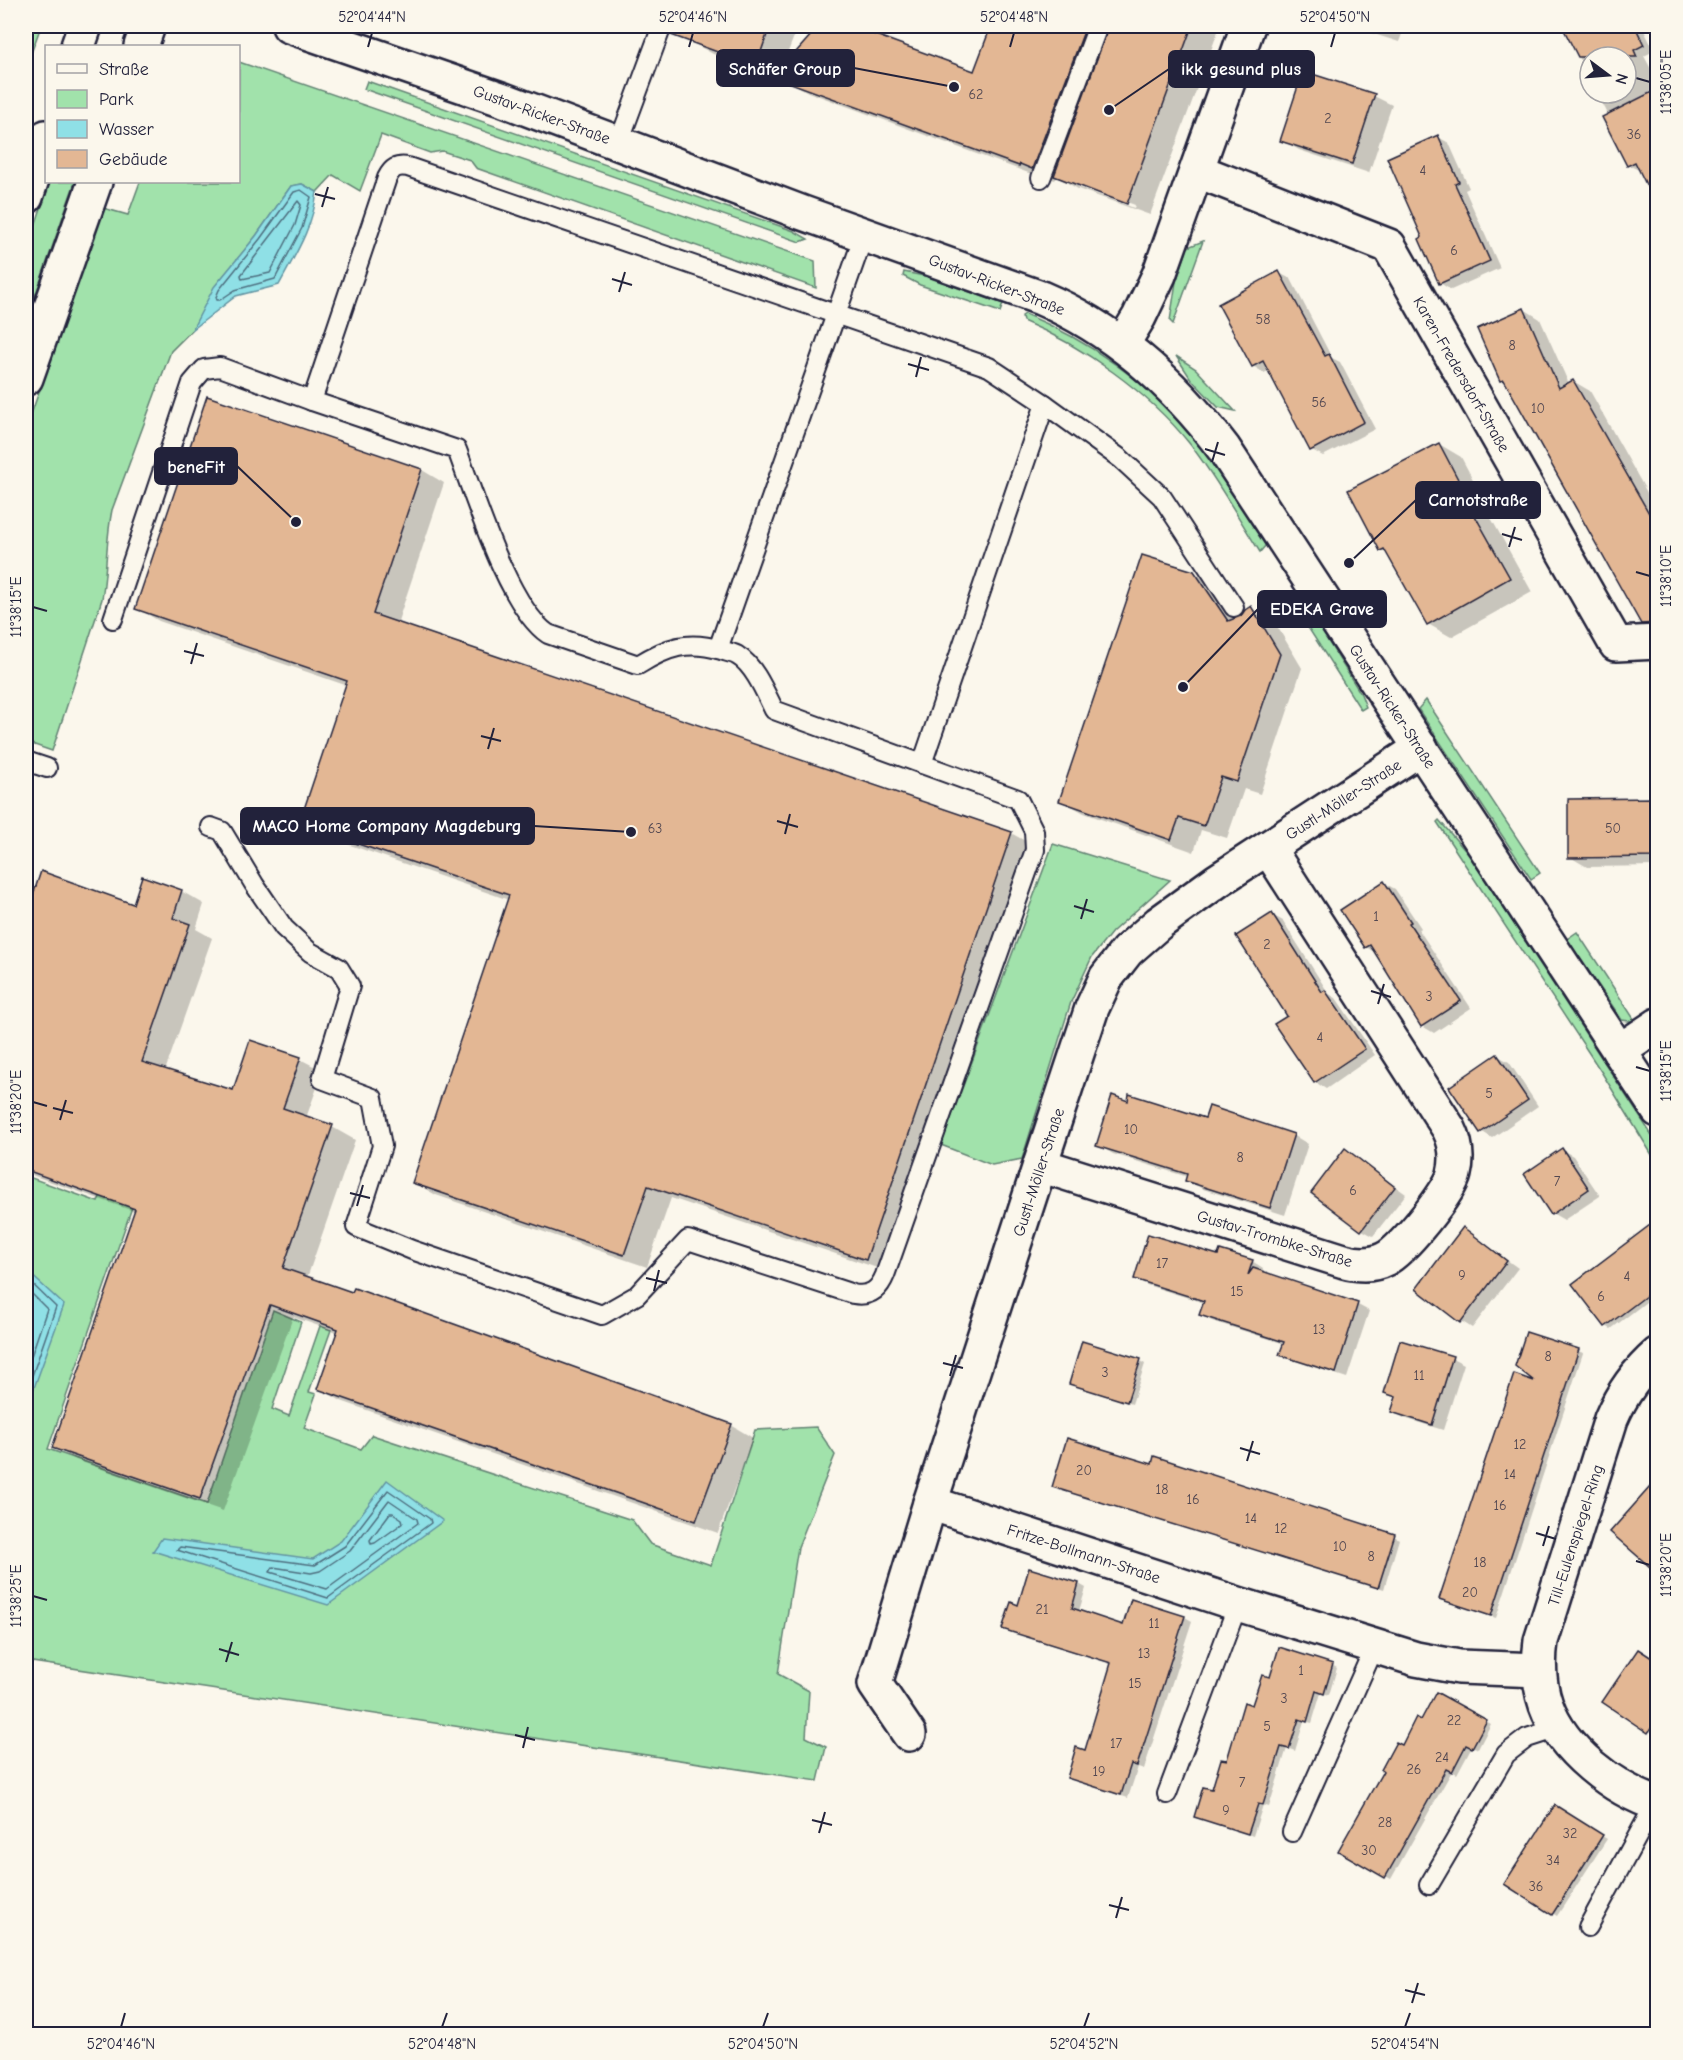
<svg xmlns="http://www.w3.org/2000/svg" width="1683" height="2060" font-family="'Comic Neue',sans-serif">
<style>
.green{fill:#a1e2ab;stroke:#628273;stroke-width:1.5}
.water{fill:#8fe0e6;stroke:#6394a2;stroke-width:1.5}
.shadow{fill:#0003;fill-rule:evenodd}
.lines{fill:none;stroke-linecap:round;stroke-linejoin:round}
.shore{stroke:#4e6e7f;stroke-width:1.5}
.building{fill:#e3b794;stroke:#22223b;stroke-width:1.5}
.lane-casing{stroke:#22223b;stroke-width:22}
.street-casing{stroke:#22223b;stroke-width:38}
.secondary-casing{stroke:#22223b;stroke-width:38}
.lane{stroke:#fbf7ec;stroke-width:18}
.street{stroke:#fbf7ec;stroke-width:33}
.secondary{stroke:#fbf7ec;stroke-width:33}
.ticks{fill:none;stroke:#22223b;stroke-width:2}
.labels{text-anchor:middle;stroke-width:5;stroke-linejoin:round;paint-order:stroke}
.number-label{font-size:14px;fill:#524751}
.street-label{font-size:16px;fill:#22223b;stroke:#fbf7ec}
.leader{fill:none;stroke:#22223b;stroke-width:2}
.callout-dot{fill:#22223b;stroke:#fbf7ec;stroke-width:2}
.callout{fill:#22223b;stroke:#22223b;stroke-width:2}
.callout-label{font-size:18px;text-anchor:middle;font-weight:bold;fill:#fff}
.neatline{fill:none;stroke:#22223b;stroke-width:2}
.ticks-label{font-size:15px;text-anchor:middle;fill:#22223b}
</style>
<rect width="100%" height="100%" fill="#fbf7ec"/>
<filter id="ink" filterUnits="userSpaceOnUse"><feTurbulence type="fractalNoise" baseFrequency=".0167" numOctaves="2"/><feDisplacementMap in="SourceGraphic" scale="12" xChannelSelector="R" yChannelSelector="G"/><feConvolveMatrix kernelMatrix="1 2 1 2 8 2 1 2 1" color-interpolation-filters="sRGB"/></filter>
<g filter="url(#ink)">
<!-- green -->
<g class="green">
<polygon points="30,26 41,26 26,67 26,39"/>
<path d="M239,62L815,261L816,288L476,168L470,160L442,151L430,153L381,135L360,191L333,175L317,192L302,184L291,186L256,236L217,284L192,330L171,351L112,510C106,539 107,569 102,599L52,751L26,742V429L103,208L128,215L140,182H238Z"/>
<polygon points="367,81 794,231 808,239 800,242 364,89"/>
<polygon points="50,182 75,182 26,322 26,252"/>
<polygon points="1203,241 1173,324 1170,321 1176,282 1188,247"/>
<polygon points="904,272 929,277 1003,304 1000,312 920,285 903,276"/>
<path d="M1025,314C1088,340 1148,382 1191,435C1220,469 1242,508 1266,545L1260,552C1237,516 1216,477 1189,443C1148,392 1083,346 1023,321L1022,316Z"/>
<polygon points="1176,356 1196,369 1235,411 1218,407 1191,379"/>
<polygon points="1308,609 1361,694 1366,707 1361,710 1300,615"/>
<polygon points="1426,700 1540,873 1531,879 1418,709"/>
<polygon points="1439,820 1469,855 1657,1143 1657,1163 1602,1073 1437,822"/>
<polygon points="1053,844 1170,880 1112,932 1092,957 1071,1002 1022,1159 992,1165 941,1145"/>
<polygon points="1577,932 1636,1022 1622,1020 1567,939"/>
<polygon points="138,1090 169,1101 48,1449 207,1504 273,1310 301,1322 272,1409 289,1416 320,1326 331,1330 309,1392 316,1394 304,1428 361,1449 372,1435 632,1520 650,1544 711,1565 755,1430 816,1427 835,1455 798,1547 778,1674 809,1691 806,1737 826,1747 818,1781 26,1661 26,1176 98,1202"/>
</g>
<!-- water -->
<g class="water">
<path d="M302,184L317,192C313,227 295,255 279,285L236,296L192,330L214,287L256,236L291,186Z"/>
<polygon points="26,1270 64,1305 26,1410"/>
<polygon points="387,1480 443,1521 328,1605 153,1551 162,1538 313,1559 341,1541"/>
</g>
<!-- shadow -->
<g class="shadow">
<polygon points="696,26 798,26 778,78 713,54 690,41"/>
<path d="M821,26H846L975,72L992,26H1220L1150,215L1078,189L1057,177L1055,180L1043,176L1042,178L808,92L785,79V67ZM1078,184L1135,205L1134,208L1078,187Z"/>
<polygon points="1349,26 1405,26 1399,42"/>
<polygon points="1434,26 1450,26 1448,30"/>
<polygon points="1563,26 1642,26 1654,51 1644,56 1658,82 1658,204 1641,171 1628,165 1609,116 1597,93 1626,93 1626,57 1590,57 1590,78"/>
<polygon points="1374,96 1392,105 1369,173 1299,150 1282,140"/>
<polygon points="1438,137 1449,143 1469,188 1465,190 1500,268 1451,290 1440,283"/>
<polygon points="1279,273 1291,279 1332,358 1340,362 1375,429 1323,456 1312,450 1270,370 1264,373 1253,366"/>
<polygon points="1524,309 1540,319 1569,384 1573,381 1590,391 1658,512 1658,631 1643,623 1509,385 1501,380"/>
<polygon points="208,398 422,470 444,483 397,624 1011,833 1034,846 889,1272 671,1198 647,1267 436,1195 413,1182 509,900 324,836 301,823 348,686 159,621 137,608"/>
<polygon points="1439,444 1461,457 1493,517 1491,518 1532,592 1451,637 1428,624 1389,555 1381,550"/>
<polygon points="1193,572 1217,586 1239,618 1251,608 1274,621 1302,668 1260,794 1244,789 1227,838 1201,830 1194,852 1084,813 1061,800"/>
<polygon points="1658,799 1658,866 1587,867 1570,857"/>
<polygon points="42,873 134,906 181,891 204,904 196,929 212,938 165,1071 233,1092 300,1059 323,1071 306,1118 332,1127 355,1140 307,1278 731,1425 753,1438 718,1533 341,1401 319,1388 339,1333 293,1317 223,1511 76,1460 54,1447 136,1212 26,1173 26,921"/>
<polygon points="1384,883 1395,889 1421,928 1419,930 1471,1008 1434,1033 1422,1026 1376,953 1366,947 1342,911"/>
<polygon points="1272,915 1283,921 1329,994 1336,998 1375,1055 1326,1089 1315,1082 1289,1016"/>
<polygon points="1498,1056 1509,1062 1538,1106 1492,1138 1481,1131"/>
<polygon points="1206,1120 1293,1135 1308,1144 1285,1215 1203,1189 1187,1180 1188,1177 1113,1154 1098,1145"/>
<polygon points="1345,1150 1406,1194 1373,1236 1362,1230"/>
<polygon points="1562,1150 1573,1156 1600,1196 1564,1220 1552,1213"/>
<polygon points="1464,1229 1518,1268 1472,1328 1461,1321"/>
<polygon points="1658,1235 1658,1293 1611,1329 1606,1326"/>
<polygon points="1219,1257 1252,1261 1263,1268 1262,1273 1358,1305 1369,1311 1347,1378 1292,1360 1281,1354 1285,1344 1212,1321 1201,1315 1205,1303 1147,1285 1136,1279"/>
<polygon points="1578,1351 1583,1353 1496,1618 1446,1601 1441,1599 1541,1384"/>
<polygon points="1452,1358 1464,1364 1443,1430 1404,1418 1392,1411 1397,1399 1386,1392"/>
<polygon points="1140,1361 1145,1364 1132,1404 1071,1383"/>
<polygon points="1153,1466 1394,1536 1399,1539 1384,1589 1059,1489"/>
<polygon points="1030,1570 1079,1584 1086,1588 1079,1611 1124,1627 1132,1601 1185,1617 1192,1621 1144,1769 1138,1767 1128,1798 1075,1781 1069,1777 1086,1752 1113,1664 1011,1633 1004,1629 1019,1607"/>
<polygon points="1658,1663 1658,1728 1654,1734 1649,1731"/>
<polygon points="1332,1665 1337,1668 1329,1695 1321,1693 1312,1723 1304,1721 1295,1751 1287,1748 1269,1807 1263,1805 1253,1836 1195,1816 1213,1791 1253,1706 1271,1679"/>
<polygon points="1436,1694 1491,1724 1478,1749 1472,1746 1457,1774 1452,1771 1391,1879 1340,1851 1402,1747 1422,1722"/>
<polygon points="1555,1807 1607,1839 1557,1916 1506,1883"/>
</g>
<g class="lines">
<!-- shore -->
<g class="shore">
<polygon points="301,190 311,197 302,228 275,279 235,290 220,300 217,300 216,297 219,290 260,239 294,192"/>
<polygon points="298,201 301,205 295,225 270,273 242,279 241,275"/>
<polyline points="26,1278 56,1307 26,1393"/>
<polyline points="26,1288 47,1309 26,1371"/>
<polygon points="388,1490 430,1519 431,1523 328,1598 177,1550 180,1547 315,1565 345,1546"/>
<polygon points="389,1500 417,1519 418,1523 327,1589 270,1572 273,1567 311,1573 320,1571 350,1551"/>
<polygon points="390,1513 393,1513 402,1519 403,1523 375,1543 371,1544 370,1540"/>
</g>
</g>
<!-- building -->
<g class="building">
<polygon points="673,26 770,26 756,66 671,35"/>
<polygon points="819,26 851,26 974,71 991,26 1086,26 1032,169 1020,164 1019,166 774,77"/>
<polygon points="1109,26 1192,26 1127,204 1054,176"/>
<polygon points="1562,26 1635,26 1644,45 1634,50 1637,57 1578,57"/>
<polygon points="1303,71 1375,94 1352,164 1280,141"/>
<polygon points="1658,89 1658,209 1635,162 1627,166 1602,117"/>
<polygon points="1438,135 1459,182 1455,184 1490,261 1439,284 1419,239 1422,237 1387,158"/>
<polygon points="1279,271 1325,356 1329,354 1364,422 1310,451 1263,361 1252,367 1218,304"/>
<polygon points="1524,308 1559,388 1573,380 1658,529 1658,623 1641,624 1504,380 1500,381 1477,329"/>
<polygon points="207,396 422,469 373,614 1012,832 866,1260 648,1186 624,1255 412,1183 509,895 299,824 347,681 135,609"/>
<polygon points="1439,443 1471,504 1469,505 1510,578 1427,625 1384,549 1380,551 1348,490"/>
<polygon points="1142,555 1194,571 1228,621 1241,616 1245,610 1251,606 1280,654 1237,782 1221,777 1204,826 1179,818 1171,840 1059,801"/>
<polygon points="1658,798 1658,857 1568,858 1568,799"/>
<polygon points="41,871 133,904 142,876 182,890 173,918 190,924 142,1062 233,1090 250,1040 301,1057 283,1108 333,1125 283,1268 352,1292 354,1288 732,1424 696,1521 317,1389 338,1329 270,1305 200,1499 52,1448 135,1209 26,1170 26,916"/>
<polygon points="1384,881 1411,922 1409,923 1461,1001 1421,1027 1370,945 1365,948 1340,910"/>
<polygon points="1272,913 1322,992 1325,990 1365,1049 1314,1083 1274,1024 1287,1016 1236,936"/>
<polygon points="1497,1054 1528,1100 1480,1133 1449,1087"/>
<polygon points="1129,1094 1205,1118 1209,1106 1294,1134 1270,1208 1185,1181 1187,1174 1096,1146 1112,1095 1128,1101"/>
<polygon points="1345,1148 1395,1187 1361,1231 1311,1193"/>
<polygon points="1562,1148 1589,1189 1551,1215 1524,1174"/>
<polygon points="1658,1219 1658,1287 1605,1327 1572,1284"/>
<polygon points="1463,1227 1507,1261 1460,1323 1416,1289"/>
<polygon points="1148,1234 1218,1255 1220,1250 1253,1260 1248,1275 1253,1268 1358,1303 1336,1373 1279,1355 1284,1342 1199,1315 1204,1301 1134,1279"/>
<polygon points="1526,1332 1579,1349 1491,1616 1439,1599 1514,1374 1534,1381 1515,1366"/>
<polygon points="1400,1340 1453,1356 1432,1425 1391,1412 1396,1397 1384,1393"/>
<polygon points="1082,1341 1141,1359 1127,1402 1069,1384"/>
<polygon points="1067,1438 1152,1464 1154,1456 1395,1534 1378,1588 1052,1487"/>
<polygon points="1658,1478 1658,1574 1610,1532"/>
<polygon points="1029,1568 1079,1583 1072,1608 1123,1625 1131,1599 1185,1616 1137,1766 1131,1764 1121,1795 1067,1778 1076,1747 1085,1750 1111,1663 1002,1629 1011,1602 1018,1605"/>
<polygon points="1279,1647 1333,1664 1324,1694 1316,1691 1307,1722 1299,1719 1289,1749 1281,1747 1263,1805 1258,1804 1248,1834 1194,1817 1203,1787 1212,1789 1221,1759 1227,1760 1244,1702 1252,1705 1262,1675 1270,1677"/>
<polygon points="1638,1649 1658,1662 1658,1718 1648,1733 1602,1702"/>
<polygon points="1436,1692 1487,1720 1472,1748 1466,1745 1452,1772 1446,1769 1385,1878 1338,1851 1383,1771 1381,1770 1396,1742 1402,1745 1416,1717 1421,1720"/>
<polygon points="1555,1805 1603,1835 1552,1915 1504,1884"/>
</g>
<g class="lines">
<!-- lane casing -->
<g class="lane-casing">
<g id="lane">
<polyline points="619,142 662,26"/>
<polyline points="1041,178 1098,26"/>
<path d="M312,401L387,178C392,168 397,165 408,167L989,367L1045,404L1121,459L1162,497L1234,607"/>
<path d="M113,619L192,383L204,369L220,367L312,401L457,450C475,497 508,607 548,634L638,665C667,647 688,640 721,650C726,652 734,653 738,656C754,665 766,694 774,710L1018,799L1034,831L1035,850L885,1275C879,1290 870,1297 853,1294L688,1240L637,1295L602,1315L412,1250L356,1227L382,1146L373,1098L322,1079L350,986L339,968L310,952L284,928L254,884L222,831L211,827"/>
<polyline points="718,649 864,235"/>
<polyline points="26,761 47,768"/>
<polyline points="922,764 1045,404"/>
<polyline points="1167,1794 1238,1604"/>
<polyline points="1292,1832 1375,1646"/>
<polyline points="1429,1885 1506,1754 1527,1738 1558,1728"/>
<polyline points="1588,1927 1655,1804"/>
</g>
</g>
<!-- street casing -->
<g class="street-casing">
<g id="street">
<polyline points="1198,171 1389,246 1616,644 1658,642"/>
<polyline points="1122,345 1139,317 1159,275 1248,26"/>
<polyline points="1619,1051 1658,1025"/>
<path d="M1040,1165L1344,1261C1358,1265 1372,1266 1385,1259C1402,1251 1450,1192 1454,1174C1458,1158 1456,1143 1449,1129L1268,848"/>
<path d="M1658,1354C1636,1373 1622,1393 1611,1419L1541,1641C1538,1663 1539,1685 1546,1705C1562,1750 1614,1790 1658,1804"/>
<polyline points="930,1503 1238,1604 1416,1659 1459,1667 1539,1670"/>
<polyline points="909,1734 875,1684 930,1503 1040,1165 1092,1008 1106,978 1127,951 1159,923 1217,881 1421,748"/>
</g>
</g>
<!-- secondary casing -->
<g class="secondary-casing">
<g id="secondary">
<path d="M289,26L504,100L803,213L1041,298C1116,330 1175,384 1224,449L1658,1110"/>
<polyline points="78,46 85,26"/>
<polyline points="141,46 148,26"/>
<polyline points="26,197 46,137"/>
<polyline points="26,378 95,182"/>
</g>
</g>
<!-- lane -->
<use href="#lane" class="lane"/>
<!-- street -->
<use href="#street" class="street"/>
<!-- secondary -->
<use href="#secondary" class="secondary"/>
</g>
</g>
<!-- ticks -->
<path class="ticks" d="M368,47L372,33M689,47L693,33M1010,47L1014,33M1331,47L1335,33M1636,78L1650,82M315,194L335,199M322,207L328,187M612,279L632,285M619,292L625,272M908,364L929,370M916,377L921,357M1205,449L1225,455M1212,462L1218,442M1502,534L1522,540M1509,547L1515,527M1636,572L1650,576M33,607L47,611M184,651L204,656M191,664L197,643M481,736L501,741M488,749L494,728M777,821L798,827M785,834L790,814M1074,906L1094,912M1081,919L1087,899M1371,991L1391,997M1378,1004L1384,984M1636,1067L1650,1071M33,1102L47,1106M53,1108L73,1113M60,1120L66,1100M350,1193L370,1198M357,1206L363,1185M646,1278L667,1283M654,1291L659,1270M943,1363L963,1368M950,1376L956,1355M1240,1448L1260,1454M1247,1461L1253,1441M1536,1533L1556,1539M1543,1546L1549,1526M1636,1561L1650,1565M33,1596L47,1600M219,1649L239,1655M226,1662L232,1642M515,1735L535,1740M523,1748L528,1727M812,1820L832,1825M819,1833L825,1812M1109,1905L1129,1910M1116,1918L1122,1897M1405,1990L1425,1995M1412,2003L1418,1983M121,2027L125,2013M442,2027L447,2013M763,2027L768,2013M1084,2027L1089,2013M1405,2027L1410,2013"/>
<g class="labels">
<!-- number labels -->
<g class="number-label">
<text x="976" y="99">62</text>
<text x="1328" y="123">2</text>
<text x="1634" y="139">36</text>
<text x="1423" y="175">4</text>
<text x="1454" y="255">6</text>
<text x="1263" y="324">58</text>
<text x="1512" y="350">8</text>
<text x="1319" y="407">56</text>
<text x="1538" y="413">10</text>
<text x="655" y="833">63</text>
<text x="1613" y="833">50</text>
<text x="1376" y="921">1</text>
<text x="1267" y="949">2</text>
<text x="1429" y="1001">3</text>
<text x="1320" y="1042">4</text>
<text x="1489" y="1098">5</text>
<text x="1131" y="1134">10</text>
<text x="1240" y="1162">8</text>
<text x="1557" y="1186">7</text>
<text x="1353" y="1195">6</text>
<text x="1162" y="1268">17</text>
<text x="1462" y="1280">9</text>
<text x="1627" y="1281">4</text>
<text x="1237" y="1296">15</text>
<text x="1601" y="1301">6</text>
<text x="1319" y="1334">13</text>
<text x="1548" y="1361">8</text>
<text x="1105" y="1377">3</text>
<text x="1419" y="1380">11</text>
<text x="1520" y="1449">12</text>
<text x="1084" y="1475">20</text>
<text x="1510" y="1479">14</text>
<text x="1162" y="1494">18</text>
<text x="1193" y="1504">16</text>
<text x="1500" y="1510">16</text>
<text x="1251" y="1523">14</text>
<text x="1281" y="1533">12</text>
<text x="1340" y="1551">10</text>
<text x="1371" y="1561">8</text>
<text x="1480" y="1567">18</text>
<text x="1470" y="1597">20</text>
<text x="1042" y="1614">21</text>
<text x="1154" y="1628">11</text>
<text x="1144" y="1658">13</text>
<text x="1301" y="1675">1</text>
<text x="1135" y="1688">15</text>
<text x="1284" y="1703">3</text>
<text x="1454" y="1725">22</text>
<text x="1267" y="1731">5</text>
<text x="1116" y="1748">17</text>
<text x="1442" y="1762">24</text>
<text x="1414" y="1774">26</text>
<text x="1099" y="1776">19</text>
<text x="1242" y="1787">7</text>
<text x="1226" y="1815">9</text>
<text x="1385" y="1827">28</text>
<text x="1570" y="1838">32</text>
<text x="1369" y="1855">30</text>
<text x="1553" y="1865">34</text>
<text x="1536" y="1891">36</text>
</g>
<!-- street labels -->
<g class="street-label">
<text transform="translate(542 114) rotate(20)" y="6">Gustav-Ricker-Straße</text>
<text transform="translate(997 284) rotate(21)" y="6">Gustav-Ricker-Straße</text>
<text transform="translate(1462 374) rotate(60)" y="6">Karen-Fredersdorf-Straße</text>
<text transform="translate(1393 706) rotate(57)" y="6">Gustav-Ricker-Straße</text>
<text transform="translate(1343 799) rotate(-33)" y="6">Gustl-Möller-Straße</text>
<text transform="translate(1038 1172) rotate(-72)" y="6">Gustl-Möller-Straße</text>
<text transform="translate(1275 1238) rotate(17)" y="6">Gustav-Trombke-Straße</text>
<text transform="translate(1575 1535) rotate(-72)" y="6">Till-Eulenspiegel-Ring</text>
<text transform="translate(1084 1553) rotate(18)" y="6">Fritze-Bollmann-Straße</text>
</g>
</g>
<!-- callouts -->
<path class="leader" d="M954 87L854 68M1109 110L1169 69M296 522L237 466M1349 563L1416 500M1183 687L1258 609M631 832L534 826"/>
<g class="callout-dot">
<circle cx="954" cy="87" r="6"/>
<circle cx="1109" cy="110" r="6"/>
<circle cx="296" cy="522" r="6"/>
<circle cx="1349" cy="563" r="6"/>
<circle cx="1183" cy="687" r="6"/>
<circle cx="631" cy="832" r="6"/>
</g>
<g class="callout">
<rect x="717" y="50" width="137" height="36" rx="6"/>
<rect x="1169" y="51" width="145" height="36" rx="6"/>
<rect x="155" y="448" width="82" height="36" rx="6"/>
<rect x="1416" y="482" width="124" height="36" rx="6"/>
<rect x="1258" y="591" width="128" height="36" rx="6"/>
<rect x="241" y="808" width="293" height="36" rx="6"/>
</g>
<g class="callout-label">
<text x="785" y="75">Schäfer Group</text>
<text x="1241" y="75">ikk gesund plus</text>
<text x="196" y="473">beneFit</text>
<text x="1478" y="506">Carnotstraße</text>
<text x="1322" y="615">EDEKA Grave</text>
<text x="387" y="832">MACO Home Company Magdeburg</text>
</g>
<!-- margin -->
<rect width="1683" height="2060" fill="none" stroke="#fbf7ec" stroke-width="66"/>
<!-- legend -->
<rect x="45" y="45" width="195" height="138" fill="#fbf7ec" stroke="#a4a2a5" stroke-width="1.5"/>
<rect x="57" y="64" width="30" height="9" fill="#fbf7ec" stroke="#a4a2a5" stroke-width="1.5"/>
<text x="99" y="75" font-size="18" fill="#22223b">Straße</text>
<rect x="57" y="90" width="30" height="18" fill="#a1e2ab" stroke="#a4a2a5" stroke-width="1.5"/>
<text x="99" y="105" font-size="18" fill="#22223b">Park</text>
<rect x="57" y="120" width="30" height="18" fill="#8fe0e6" stroke="#a4a2a5" stroke-width="1.5"/>
<text x="99" y="135" font-size="18" fill="#22223b">Wasser</text>
<rect x="57" y="150" width="30" height="18" fill="#e3b794" stroke="#a4a2a5" stroke-width="1.5"/>
<text x="99" y="165" font-size="18" fill="#22223b">Gebäude</text>
<!-- north arrow -->
<g transform="translate(1608 75) rotate(106)"><circle r="28" fill="#fbf7ec" stroke="#a4a2a5" stroke-width="1.5"/>
<path d="M0-4.5L10 22L0 15L-10 22Z" fill="#22223b"/>
<text y="-9" font-size="16" font-weight="bold" text-anchor="middle" fill="#22223b">N</text>
</g>
<rect x="33" y="33" width="1617" height="1994" class="neatline"/>
<g class="ticks-label">
<text x="372" y="22">52°04'44"N</text>
<text x="693" y="22">52°04'46"N</text>
<text x="1014" y="22">52°04'48"N</text>
<text x="1335" y="22">52°04'50"N</text>
<text transform="translate(1666 82) rotate(-90)" y="5">11°38'05"E</text>
<text transform="translate(1666 576) rotate(-90)" y="5">11°38'10"E</text>
<text transform="translate(16 607) rotate(-90)" y="5">11°38'15"E</text>
<text transform="translate(1666 1071) rotate(-90)" y="5">11°38'15"E</text>
<text transform="translate(16 1102) rotate(-90)" y="5">11°38'20"E</text>
<text transform="translate(1666 1565) rotate(-90)" y="5">11°38'20"E</text>
<text transform="translate(16 1596) rotate(-90)" y="5">11°38'25"E</text>
<text x="121" y="2049">52°04'46"N</text>
<text x="442" y="2049">52°04'48"N</text>
<text x="763" y="2049">52°04'50"N</text>
<text x="1084" y="2049">52°04'52"N</text>
<text x="1405" y="2049">52°04'54"N</text>
</g>
</svg>
